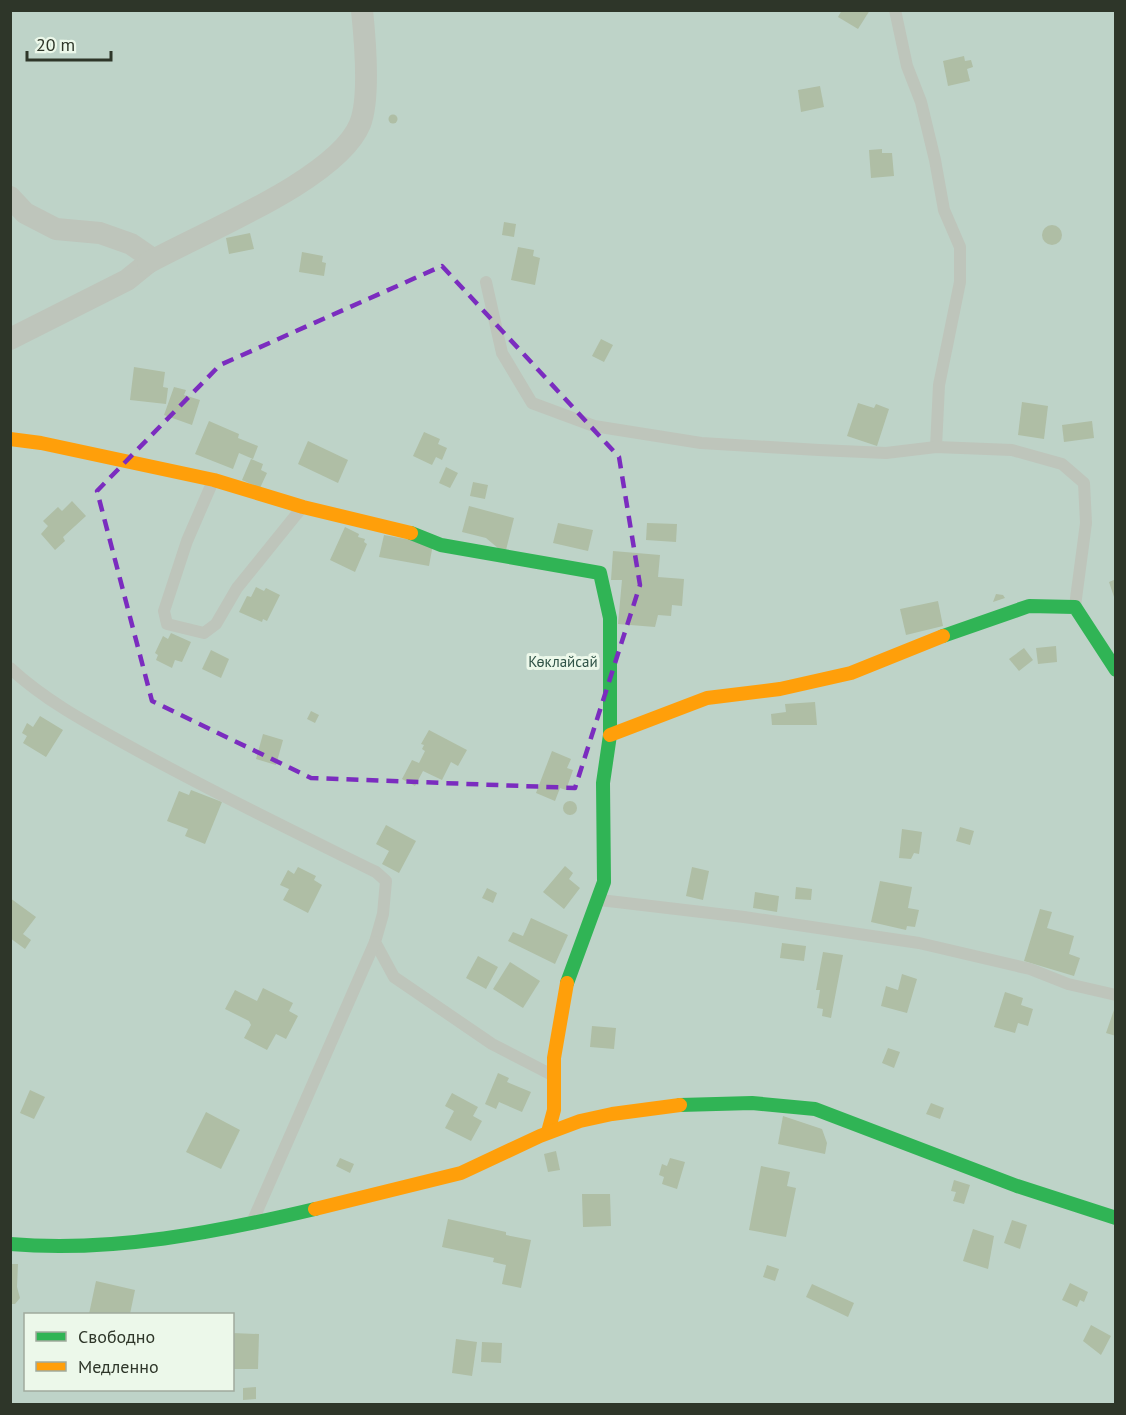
<svg xmlns="http://www.w3.org/2000/svg" width="1126" height="1415" font-family="'PT Sans',sans-serif">
<style>
.green{fill:#bed3c8;fill-rule:evenodd}
.building{fill:#afbea5}
.lines{fill:none;stroke-linecap:round;stroke-linejoin:round}
.lane{stroke:#bec5bb;stroke-width:12}
.street{stroke:#bec5bb;stroke-width:22}
.fast{stroke:#30b455;stroke-width:14}
.slow{stroke:#ff9f0a;stroke-width:14}
.marked{fill:none;stroke:#7b2cbf;stroke-width:4.5;stroke-dasharray:12 8;stroke-linejoin:round}
.labels{text-anchor:middle;stroke-width:6;stroke-linejoin:round;paint-order:stroke}
.park-label{font-size:15px;fill:#2f5246;stroke:#ecf8ea}
</style>
<rect width="100%" height="100%" fill="#e4ece2"/>
<!-- green -->
<path class="green" d="M10,11H1115V1404H11ZM26,1314H232V1390H26Z"/>
<!-- building -->
<g class="building">
<polygon points="842,10 870,10 858,29 838,17"/>
<polygon points="964,56 965,61 971,60 973,67 967,69 970,81 948,86 943,61"/>
<polygon points="820,86 824,107 801,112 798,90"/>
<circle cx="393" cy="119" r="4.5"/>
<polygon points="882,149 882,153 892,153 894,176 871,178 869,150"/>
<polygon points="504,222 516,224 514,237 502,235"/>
<circle cx="1052" cy="235" r="10"/>
<polygon points="250,233 254,249 229,254 226,238"/>
<polygon points="518,247 534,250 533,256 540,258 535,285 511,280"/>
<polygon points="302,252 323,256 322,262 326,263 324,276 299,272"/>
<polygon points="601,339 613,345 604,362 592,356"/>
<polygon points="134,367 165,372 163,387 168,388 166,404 130,400"/>
<polygon points="174,387 186,390 184,395 200,400 192,425 164,415"/>
<polygon points="1022,402 1048,406 1044,439 1018,435"/>
<polygon points="858,403 874,408 876,404 889,409 877,446 847,436"/>
<polygon points="209,421 239,434 238,438 258,446 253,459 239,453 233,469 195,454"/>
<polygon points="1092,421 1094,438 1064,442 1062,425"/>
<polygon points="424,432 440,439 438,444 447,448 442,460 436,457 432,465 413,456"/>
<polygon points="308,441 348,460 338,483 298,464"/>
<polygon points="251,459 263,464 261,470 267,473 260,488 242,480"/>
<polygon points="446,467 458,473 450,488 439,483"/>
<polygon points="473,482 488,485 485,499 470,496"/>
<polygon points="72,501 86,516 63,537 65,541 55,550 41,534 48,526 43,521 58,507 62,511"/>
<polygon points="469,506 514,518 505,554 486,538 462,532"/>
<polygon points="558,523 593,530 588,551 553,543"/>
<polygon points="647,523 677,524 676,542 646,540"/>
<polygon points="345,527 359,534 358,537 365,539 364,542 367,544 355,572 330,560"/>
<polygon points="384,535 433,544 429,566 379,557"/>
<polygon points="613,551 660,555 658,577 684,579 682,606 672,605 671,616 658,615 655,627 618,624 622,580 611,580"/>
<polygon points="1116,579 1116,600 1115,600 1109,582"/>
<polygon points="256,587 264,591 266,588 280,595 267,621 263,619 262,622 239,612 247,596 251,597"/>
<polygon points="996,594 1003,595 1005,598 993,602"/>
<polygon points="938,601 943,626 906,635 900,609"/>
<polygon points="171,633 191,642 182,662 175,660 172,668 156,660 158,655 155,653 163,636 168,639"/>
<polygon points="1056,646 1057,662 1038,664 1036,648"/>
<polygon points="1024,648 1033,660 1019,671 1009,659"/>
<polygon points="211,650 229,659 221,678 202,669"/>
<polygon points="815,702 817,725 772,725 771,714 786,712 785,704"/>
<polygon points="311,711 319,715 315,723 307,719"/>
<polygon points="40,716 63,730 46,757 23,743 27,736 22,733 27,723 33,727"/>
<polygon points="429,730 467,750 458,766 451,762 442,780 423,771 415,786 402,779 412,760 419,763 425,751 422,749 424,745 421,744"/>
<polygon points="263,734 283,740 276,765 256,759"/>
<polygon points="552,751 571,759 567,768 573,770 566,790 560,788 555,801 536,793"/>
<polygon points="191,790 222,802 205,844 185,836 188,829 167,821 179,791 189,795"/>
<circle cx="570" cy="808" r="7"/>
<polygon points="386,825 416,841 399,873 382,864 389,851 376,844"/>
<polygon points="960,827 974,831 970,845 956,841"/>
<polygon points="902,829 922,832 919,854 914,853 911,859 899,858"/>
<polygon points="565,866 573,873 569,879 580,888 564,909 543,892"/>
<polygon points="298,867 316,876 314,880 322,885 308,913 283,900 289,889 280,885 288,870 294,874"/>
<polygon points="692,867 709,871 703,900 686,896"/>
<polygon points="880,881 912,887 908,908 919,910 915,927 907,926 906,930 871,922"/>
<polygon points="796,887 812,889 811,900 795,899"/>
<polygon points="487,888 497,893 493,903 482,898"/>
<polygon points="755,892 779,896 777,912 753,908"/>
<polygon points="10,898 36,917 23,934 31,940 25,949 10,938"/>
<polygon points="1040,909 1052,912 1047,928 1074,936 1069,954 1080,958 1074,976 1024,961"/>
<polygon points="531,918 568,935 555,964 508,941 513,932 523,936"/>
<polygon points="782,943 806,946 804,961 780,958"/>
<polygon points="823,952 843,955 831,1018 822,1016 823,1009 817,1008 820,990 816,990"/>
<polygon points="478,956 498,967 486,989 466,978"/>
<polygon points="510,962 540,981 523,1008 493,989"/>
<polygon points="902,974 917,979 907,1013 881,1006 886,986 898,990"/>
<polygon points="263,988 293,1003 289,1011 298,1016 286,1039 276,1034 267,1050 244,1038 251,1025 249,1021 225,1009 235,990 257,1001"/>
<polygon points="1005,992 1023,998 1021,1005 1033,1009 1028,1026 1018,1023 1015,1033 994,1027"/>
<polygon points="1116,1004 1116,1036 1106,1033"/>
<polygon points="592,1026 616,1028 614,1049 590,1047"/>
<polygon points="888,1048 900,1052 894,1068 882,1063"/>
<polygon points="498,1073 509,1078 507,1082 531,1092 522,1112 499,1102 496,1109 485,1104"/>
<polygon points="30,1090 45,1097 34,1119 20,1113"/>
<polygon points="452,1093 478,1107 473,1116 482,1121 471,1141 445,1128 454,1111 445,1106"/>
<polygon points="931,1103 944,1108 940,1119 926,1114"/>
<polygon points="206,1112 240,1130 221,1169 186,1152"/>
<polygon points="783,1116 822,1129 827,1143 825,1154 778,1144"/>
<polygon points="556,1151 560,1170 548,1172 544,1154"/>
<polygon points="340,1158 354,1164 350,1173 336,1166"/>
<polygon points="670,1158 685,1162 677,1189 662,1184 664,1177 659,1175 662,1164 667,1166"/>
<polygon points="761,1166 790,1172 787,1186 796,1188 786,1237 749,1230"/>
<polygon points="954,1180 970,1185 964,1204 953,1201 956,1192 951,1191"/>
<polygon points="582,1194 610,1194 611,1226 583,1227"/>
<polygon points="448,1219 506,1232 506,1235 531,1240 521,1288 502,1284 506,1265 493,1262 494,1258 442,1247"/>
<polygon points="1012,1220 1027,1225 1020,1249 1004,1243"/>
<polygon points="973,1229 994,1236 988,1269 963,1261"/>
<polygon points="10,1264 18,1264 17,1287 20,1298 15,1304 10,1304"/>
<polygon points="767,1265 779,1269 775,1281 763,1277"/>
<polygon points="96,1281 135,1290 130,1314 89,1314"/>
<polygon points="1070,1283 1088,1292 1084,1302 1080,1300 1077,1307 1062,1300"/>
<polygon points="812,1284 854,1303 848,1317 806,1297"/>
<polygon points="1091,1325 1111,1336 1101,1355 1083,1341"/>
<polygon points="232,1333 259,1334 258,1369 232,1369"/>
<polygon points="456,1339 477,1342 472,1376 452,1373"/>
<polygon points="482,1342 502,1343 501,1363 481,1362"/>
<polygon points="256,1387 256,1399 243,1400 243,1388"/>
</g>
<g class="lines">
<!-- lane -->
<g class="lane">
<polyline points="895,10 907,66 921,102 935,160 944,210 960,247 960,282 939,385 936,447"/>
<polyline points="486,282 502,353 532,403 594,426 701,443 819,450 886,453 936,447 1012,450 1062,464 1084,483 1086,523 1075,606"/>
<polyline points="213,481 187,541 164,611 167,624 204,633 216,624 237,588 300,510"/>
<path d="M10,668C49,704 95,727 140,752C218,795 297,833 376,872L386,881L383,914L375,942L394,977L492,1044L552,1075"/>
<polyline points="600,900 744,917 919,943 1030,969 1068,984 1116,995"/>
<polyline points="254,1218 375,942"/>
</g>
<!-- street -->
<g class="street">
<polyline points="10,197 25,213 56,229 100,233 131,244 147,255 148,263 127,280 10,339"/>
<path d="M148,263C201,233 337,180 360,124C370,99 365,39 362,10"/>
</g>
<!-- fast -->
<g class="fast">
<polyline points="411,533 441,545 600,573 610,618 610,735 603,783 604,882 567,983"/>
<polyline points="943,636 1029,606 1075,607 1116,670"/>
<polyline points="680,1105 752,1103 815,1109 1017,1186 1116,1218"/>
<path d="M10,1244C111,1253 218,1232 315,1209"/>
</g>
<!-- slow -->
<g class="slow">
<polyline points="10,439 41,443 214,480 303,507 411,533"/>
<polyline points="610,735 707,698 780,689 851,673 943,636"/>
<polyline points="548,1132 554,1110 554,1058 567,983"/>
<polyline points="315,1209 461,1173 540,1136 580,1121 612,1114 680,1105"/>
</g>
</g>
<!-- marked area -->
<path class="marked" d="M442,266L619,457L640,585L575,788L311,778L152,701L97,491L220,365Z"/>
<g class="labels">
<!-- park labels -->
<g class="park-label">
<text x="563" y="667">Көклайсай</text>
</g>
</g>
<!-- border -->
<rect width="1126" height="1415" fill="none" stroke="#2e3629" stroke-width="24"/>
<!-- legend -->
<rect x="24" y="1313" width="210" height="78" fill="#ecf8ea" stroke="#a0aa9d" stroke-width="1.5"/>
<rect x="36" y="1332" width="30" height="9" fill="#30b455" stroke="#a0aa9d" stroke-width="1.5"/>
<text x="78" y="1343" font-size="18" fill="#2e3629">Свободно</text>
<rect x="36" y="1362" width="30" height="9" fill="#ff9f0a" stroke="#a0aa9d" stroke-width="1.5"/>
<text x="78" y="1373" font-size="18" fill="#2e3629">Медленно</text>
<!-- scale -->
<path d="M27 51v9h84v-9" fill="none" stroke="#2e3629" stroke-width="3"/>
<text x="36" y="51" font-size="18" fill="#2e3629" stroke="#ecf8ea" stroke-width="4.5" paint-order="stroke">20 m</text>
</svg>
